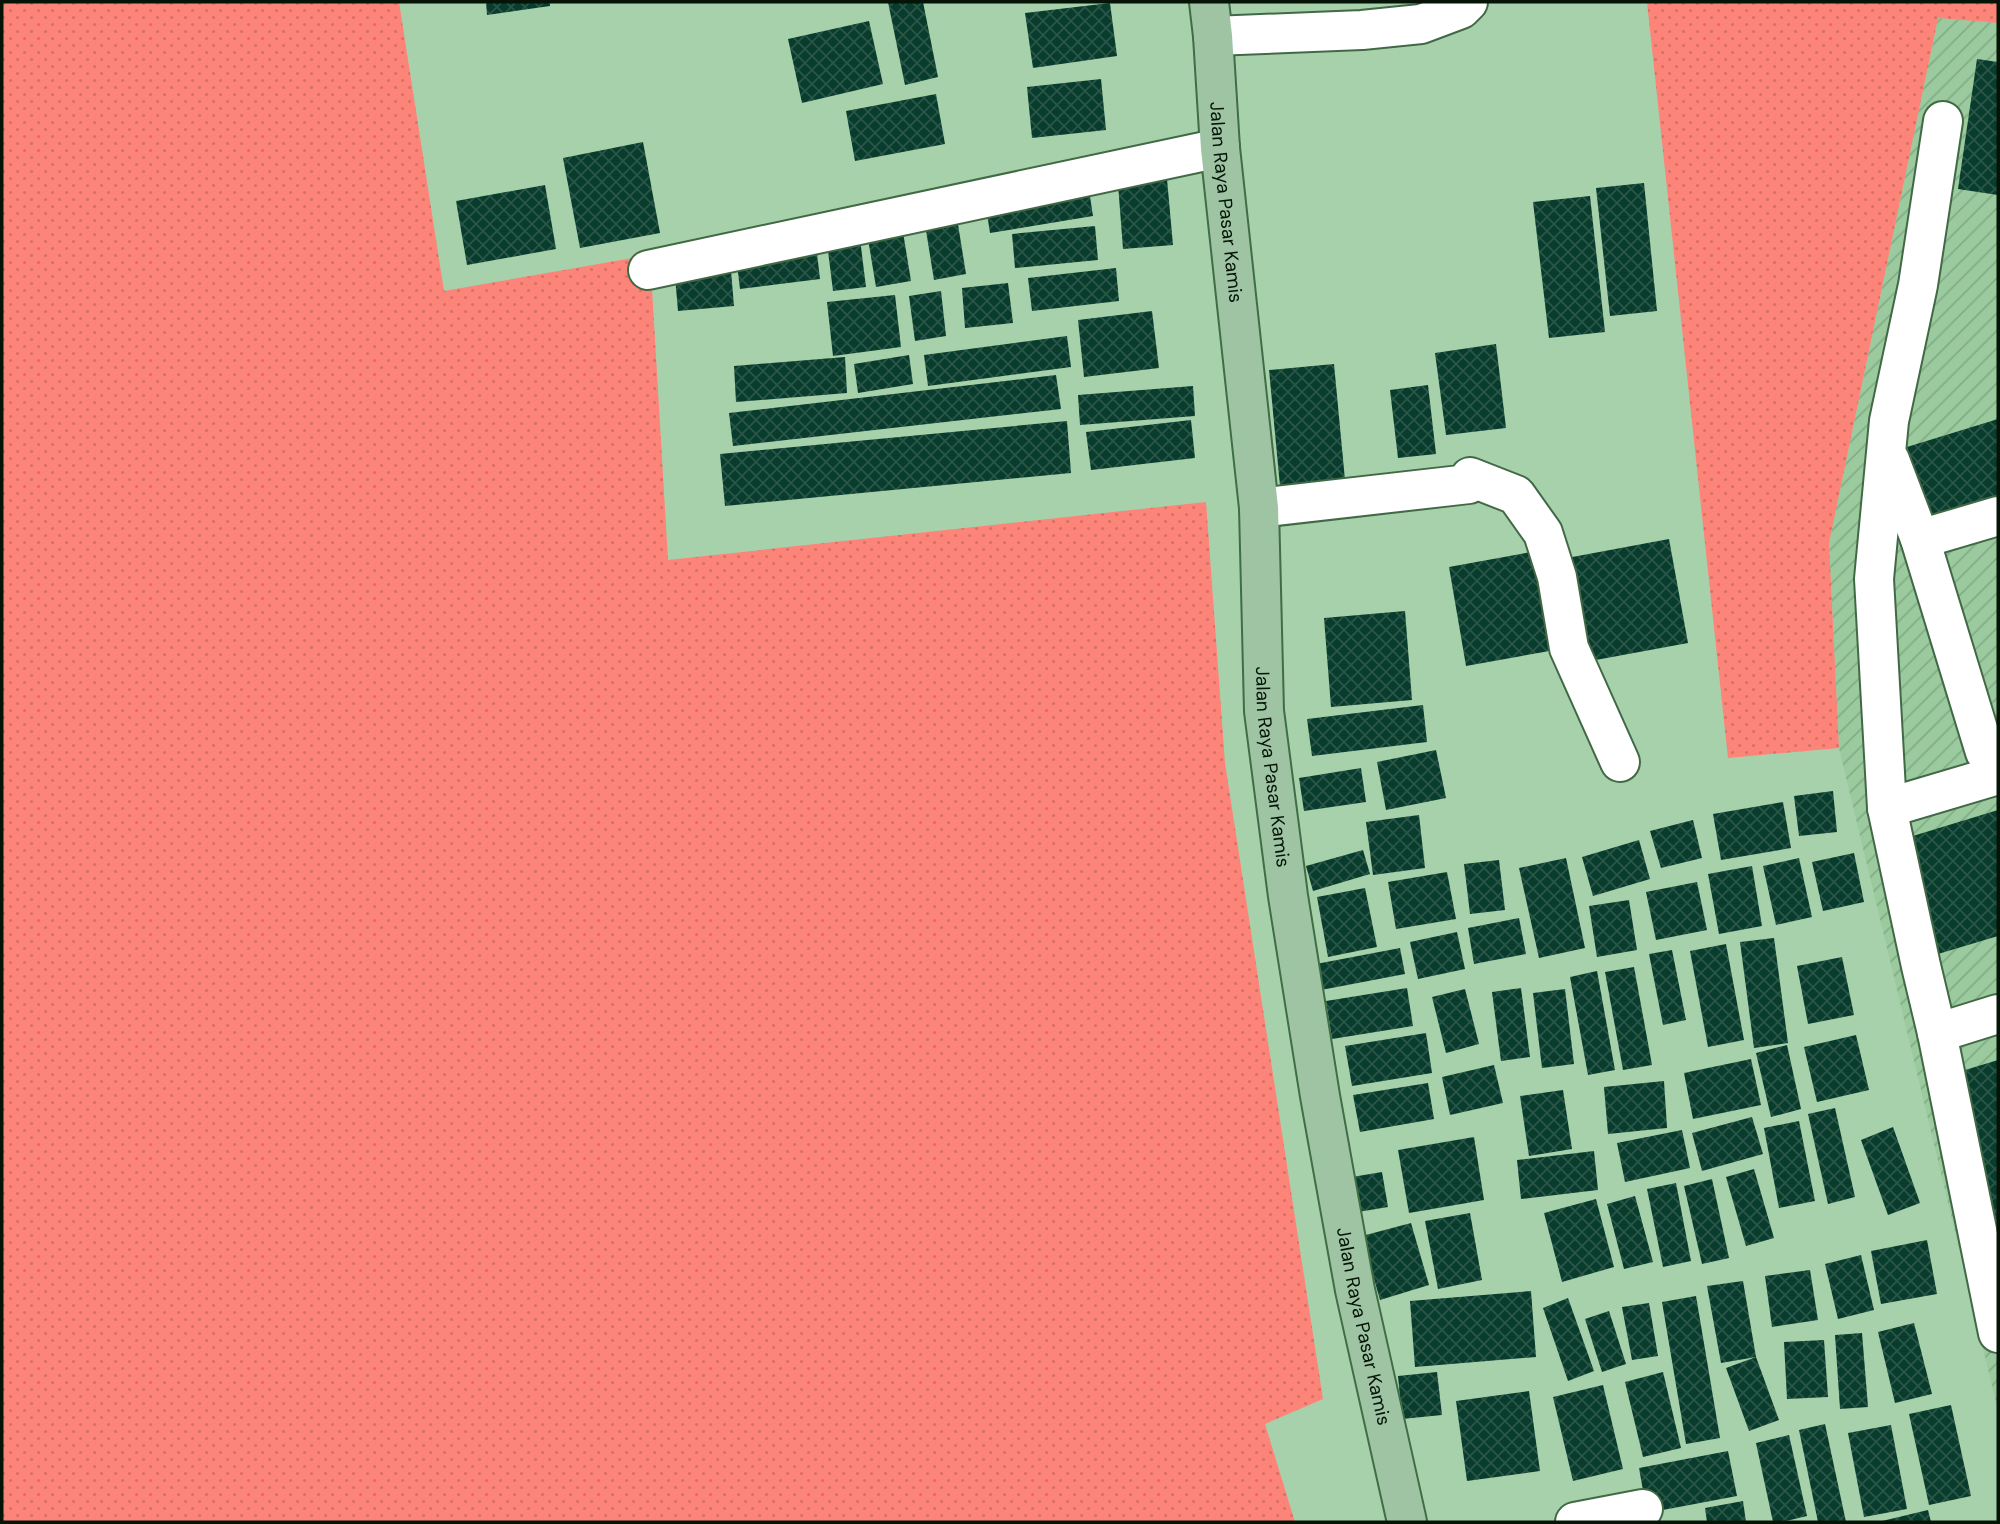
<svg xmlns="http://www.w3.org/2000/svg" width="2000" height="1524" font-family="'DM Sans',sans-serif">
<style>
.industrial{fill:url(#industrial-furrows)}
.grass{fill:url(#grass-dots)}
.building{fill:url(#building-cross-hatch)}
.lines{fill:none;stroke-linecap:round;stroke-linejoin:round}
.minor-casing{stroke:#426946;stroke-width:42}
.major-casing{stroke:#3f6d44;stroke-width:42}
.minor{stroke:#fff;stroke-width:38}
.major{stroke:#9ec4a3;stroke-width:38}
.labels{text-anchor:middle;stroke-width:7;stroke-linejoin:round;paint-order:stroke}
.street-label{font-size:19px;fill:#051407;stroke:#b4dfb7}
</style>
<defs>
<pattern id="industrial-furrows" width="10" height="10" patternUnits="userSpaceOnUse" patternTransform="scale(1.75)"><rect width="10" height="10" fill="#9aca9e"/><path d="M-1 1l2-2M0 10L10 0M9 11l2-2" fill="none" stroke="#83ad87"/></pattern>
<pattern id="grass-dots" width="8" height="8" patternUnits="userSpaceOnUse" patternTransform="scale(1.75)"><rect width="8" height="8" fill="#fd8479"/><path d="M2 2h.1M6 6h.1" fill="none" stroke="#d77167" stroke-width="1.8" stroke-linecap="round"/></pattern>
<pattern id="building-cross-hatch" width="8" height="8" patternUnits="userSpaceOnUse" patternTransform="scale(1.75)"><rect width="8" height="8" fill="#083c2c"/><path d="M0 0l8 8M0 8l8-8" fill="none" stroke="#2a5547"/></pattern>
</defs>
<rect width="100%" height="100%" fill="#a7d1ab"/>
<!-- industrial -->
<polygon class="industrial" points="1938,18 1998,23 1998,1411 1839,748 1829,543"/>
<!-- grass -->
<g class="grass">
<polygon points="2,2 399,2 444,291 650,255 668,560 1206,502 1225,763 1323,1399 1265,1424 1295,1522 2,1522"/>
<polygon points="1647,2 1998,2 1998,23 1938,18 1829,543 1839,748 1728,758"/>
</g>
<!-- building -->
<g class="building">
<polygon points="486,2 550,2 550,6 487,15"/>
<polygon points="888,2 923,2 938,77 905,85"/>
<polygon points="1110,3 1117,56 1033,68 1025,13"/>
<polygon points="869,21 883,84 802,103 788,39"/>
<polygon points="1977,59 1998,62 1998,195 1958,189"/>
<polygon points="1101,79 1106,130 1032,138 1027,87"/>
<polygon points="936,94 945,144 855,161 846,111"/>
<polygon points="643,142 660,233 580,248 563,158"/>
<polygon points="1167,179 1173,245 1123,249 1118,184"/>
<polygon points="1644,183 1657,311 1610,316 1596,188"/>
<polygon points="545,185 556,249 467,265 456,201"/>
<polygon points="1089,190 1093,216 990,233 986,207"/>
<polygon points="1590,196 1605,332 1549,338 1533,202"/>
<polygon points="956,212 966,274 934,280 924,218"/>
<polygon points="902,226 911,281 876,287 867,233"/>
<polygon points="1095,226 1098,260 1015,268 1012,234"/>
<polygon points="859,231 866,287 833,291 826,235"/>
<polygon points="816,245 820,279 740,289 736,256"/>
<polygon points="730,259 734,306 678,311 674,265"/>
<polygon points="1116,268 1119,301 1032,311 1028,278"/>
<polygon points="1008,283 1013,323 965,328 962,288"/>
<polygon points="941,291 946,336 915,341 909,296"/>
<polygon points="895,295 901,347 833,356 827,302"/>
<polygon points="1152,311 1159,368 1084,377 1078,320"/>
<polygon points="1067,336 1071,367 928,386 924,355"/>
<polygon points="1496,344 1506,428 1446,435 1435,353"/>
<polygon points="909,355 913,384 858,393 854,364"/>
<polygon points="845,357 847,393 736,402 734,366"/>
<polygon points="1334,364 1345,480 1280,486 1269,370"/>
<polygon points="1056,375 1061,409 733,446 729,413"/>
<polygon points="1428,385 1436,454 1398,458 1390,390"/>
<polygon points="1193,386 1195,416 1080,425 1078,395"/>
<polygon points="1998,419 1998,504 1931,525 1907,447"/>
<polygon points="1191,420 1195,458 1091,470 1086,432"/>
<polygon points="1067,421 1071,473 725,506 720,454"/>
<polygon points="1669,539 1688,643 1585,662 1567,558"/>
<polygon points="1537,551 1555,650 1466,666 1449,567"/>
<polygon points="1405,611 1412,700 1331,707 1324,618"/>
<polygon points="1423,705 1427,742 1312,756 1307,719"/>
<polygon points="1436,750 1446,798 1386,810 1377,762"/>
<polygon points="1361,768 1366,802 1304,811 1299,778"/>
<polygon points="1833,791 1837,832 1799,836 1794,796"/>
<polygon points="1783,802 1791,848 1721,860 1713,814"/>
<polygon points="1998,810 1998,936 1938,954 1903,839"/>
<polygon points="1419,815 1425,868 1373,875 1366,822"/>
<polygon points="1693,820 1702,858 1661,868 1650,831"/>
<polygon points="1639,840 1650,879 1593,896 1582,857"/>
<polygon points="1363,850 1370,874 1313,891 1306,866"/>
<polygon points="1854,853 1864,902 1823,911 1812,862"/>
<polygon points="1566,858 1585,948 1539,958 1519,868"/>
<polygon points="1799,858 1812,917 1776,925 1763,866"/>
<polygon points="1499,860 1505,910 1470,914 1464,864"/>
<polygon points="1752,866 1762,926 1719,934 1708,874"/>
<polygon points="1447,872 1456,919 1396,929 1388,882"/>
<polygon points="1697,882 1707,930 1656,940 1646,892"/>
<polygon points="1365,888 1377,947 1328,957 1317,897"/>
<polygon points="1629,900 1637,950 1597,957 1589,906"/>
<polygon points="1519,918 1526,954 1474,964 1468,928"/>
<polygon points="1457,932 1465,969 1418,979 1410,942"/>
<polygon points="1774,938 1788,1043 1754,1048 1740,942"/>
<polygon points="1726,944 1744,1040 1708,1047 1690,951"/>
<polygon points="1400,948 1405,974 1321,990 1316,964"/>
<polygon points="1672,950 1686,1020 1663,1025 1649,954"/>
<polygon points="1842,957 1854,1015 1808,1024 1797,966"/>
<polygon points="1634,967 1652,1065 1623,1070 1605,972"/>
<polygon points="1597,971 1615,1070 1588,1075 1570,977"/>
<polygon points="1407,988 1413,1026 1332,1039 1326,1001"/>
<polygon points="1521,988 1530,1057 1501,1061 1492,992"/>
<polygon points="1465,989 1479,1044 1446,1053 1432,997"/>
<polygon points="1565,989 1574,1064 1542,1068 1533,993"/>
<polygon points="1426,1033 1432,1073 1352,1086 1345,1046"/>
<polygon points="1856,1035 1869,1090 1817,1102 1804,1047"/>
<polygon points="1787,1045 1801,1109 1771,1117 1756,1053"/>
<polygon points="1751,1059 1761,1105 1693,1119 1684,1073"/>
<polygon points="1998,1060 1998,1225 1952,1074"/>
<polygon points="1494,1065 1503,1103 1450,1115 1442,1077"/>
<polygon points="1664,1081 1667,1128 1608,1134 1604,1087"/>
<polygon points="1428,1083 1434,1119 1360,1132 1353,1095"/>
<polygon points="1563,1090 1572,1149 1529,1156 1520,1096"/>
<polygon points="1835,1108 1855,1197 1828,1204 1808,1114"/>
<polygon points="1752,1117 1763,1154 1702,1171 1692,1133"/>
<polygon points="1799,1121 1815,1201 1779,1208 1764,1128"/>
<polygon points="1893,1127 1920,1203 1888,1215 1861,1140"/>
<polygon points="1682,1130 1690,1168 1625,1182 1617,1143"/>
<polygon points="1474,1137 1484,1200 1409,1213 1398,1150"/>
<polygon points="1594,1151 1598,1190 1521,1199 1517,1160"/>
<polygon points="1754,1169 1774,1238 1746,1246 1726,1177"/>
<polygon points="1382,1172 1388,1207 1352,1213 1346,1178"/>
<polygon points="1712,1179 1729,1258 1702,1264 1684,1186"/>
<polygon points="1676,1183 1691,1261 1663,1267 1647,1189"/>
<polygon points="1635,1196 1653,1262 1624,1269 1607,1204"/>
<polygon points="1596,1199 1614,1267 1562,1282 1544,1213"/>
<polygon points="1470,1213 1482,1280 1438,1289 1425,1221"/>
<polygon points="1411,1223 1429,1285 1380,1300 1362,1236"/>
<polygon points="1927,1240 1937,1294 1881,1304 1871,1251"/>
<polygon points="1861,1255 1874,1310 1838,1319 1825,1264"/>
<polygon points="1810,1270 1818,1320 1772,1327 1765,1276"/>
<polygon points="1743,1281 1756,1357 1779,1420 1749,1431 1726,1368 1756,1357 1721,1363 1707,1286"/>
<polygon points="1531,1291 1536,1357 1415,1367 1410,1301"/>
<polygon points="1696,1296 1720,1438 1686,1444 1662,1302"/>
<polygon points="1568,1298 1594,1371 1568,1381 1543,1308"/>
<polygon points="1649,1303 1658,1356 1632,1360 1622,1307"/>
<polygon points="1609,1311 1626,1364 1602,1372 1585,1319"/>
<polygon points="1914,1323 1932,1394 1895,1403 1878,1332"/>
<polygon points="1862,1333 1868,1407 1840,1409 1835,1335"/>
<polygon points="1824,1340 1828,1397 1787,1399 1784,1342"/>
<polygon points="1437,1372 1442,1415 1402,1419 1398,1376"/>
<polygon points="1663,1372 1681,1448 1643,1457 1625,1382"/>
<polygon points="1603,1385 1623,1469 1573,1481 1553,1397"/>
<polygon points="1529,1391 1540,1471 1467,1481 1456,1401"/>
<polygon points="1951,1405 1971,1496 1929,1505 1909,1414"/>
<polygon points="1825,1424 1846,1522 1818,1522 1799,1430"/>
<polygon points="1891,1425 1907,1509 1864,1517 1848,1433"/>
<polygon points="1789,1435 1807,1516 1782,1522 1773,1522 1756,1443"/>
<polygon points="1728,1451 1737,1496 1647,1513 1639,1468"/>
<polygon points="1743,1501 1746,1522 1707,1522 1705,1508"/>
<polygon points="1928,1510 1931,1522 1883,1522 1882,1521"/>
</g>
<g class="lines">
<!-- minor casing -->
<g class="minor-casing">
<g id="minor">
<polyline points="1213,36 1362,30 1421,24 1461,9 1468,2"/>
<polyline points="648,270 1220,148"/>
<polyline points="1890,460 1920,539 1985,752 1998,767"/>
<polyline points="1259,508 1469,484 1470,477 1516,495 1543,533 1557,577 1569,648 1620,762"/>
<polyline points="1920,539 1998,516"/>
<polyline points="1887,808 1998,775"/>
<polyline points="1998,1014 1937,1033 1998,1333"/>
<polyline points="1937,1033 1921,966 1887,808 1874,579 1889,421 1918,285 1943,121"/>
<polyline points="1575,1522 1643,1509"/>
</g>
</g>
<!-- major casing -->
<g class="major-casing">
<g id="major">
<path id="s1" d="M1209,2L1213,36L1220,148L1259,508L1264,711L1288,896L1320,1096L1355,1290L1407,1522"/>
</g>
</g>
<!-- minor -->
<use href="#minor" class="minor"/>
<!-- major -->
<use href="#major" class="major"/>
</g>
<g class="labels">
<!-- street labels -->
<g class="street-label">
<text dy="7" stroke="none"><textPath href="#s1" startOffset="201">Jalan Raya Pasar Kamis</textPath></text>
<text dy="7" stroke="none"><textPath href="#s1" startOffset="768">Jalan Raya Pasar Kamis</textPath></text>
<text dy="7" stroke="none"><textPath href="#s1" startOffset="1335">Jalan Raya Pasar Kamis</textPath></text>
</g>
</g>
<!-- border -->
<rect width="2000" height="1524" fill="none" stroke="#051407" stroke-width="7"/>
</svg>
